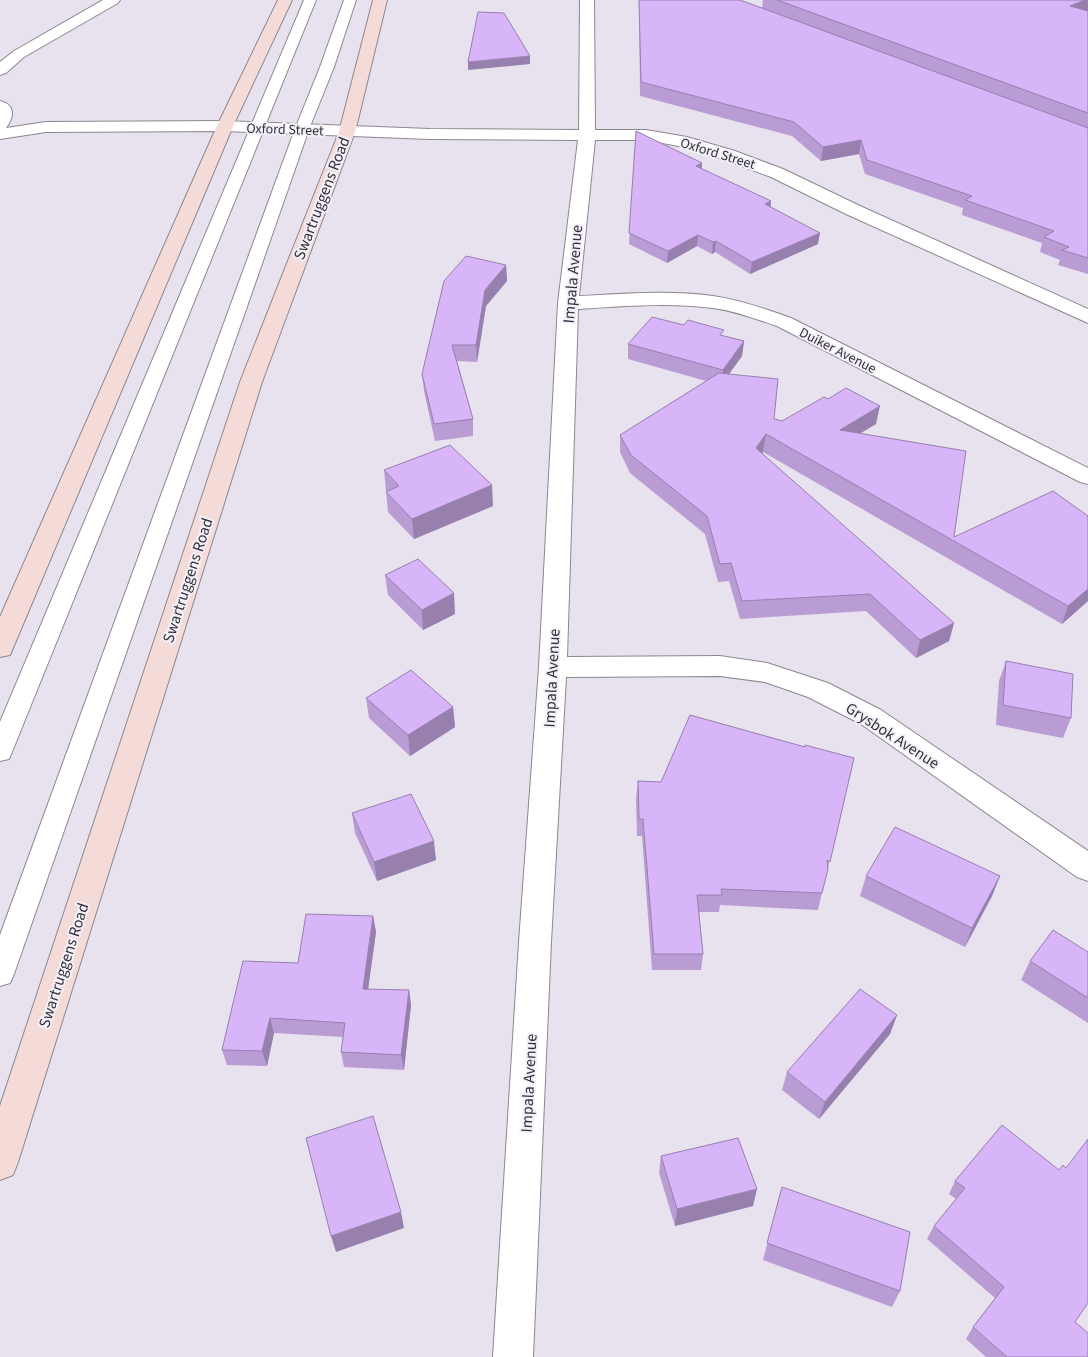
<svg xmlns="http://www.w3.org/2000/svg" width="1088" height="1357" font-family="'Source Sans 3',sans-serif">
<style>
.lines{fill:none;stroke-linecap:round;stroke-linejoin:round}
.lane-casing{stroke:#8b8790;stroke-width:2}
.street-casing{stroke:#8b8790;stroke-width:2}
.secondary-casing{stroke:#8b8790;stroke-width:2}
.lane{fill:#fff;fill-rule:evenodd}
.street{fill:#fff;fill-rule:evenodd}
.secondary{fill:#f5dbd8;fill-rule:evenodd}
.wall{fill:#ba9cd5}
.shaded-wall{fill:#977fae}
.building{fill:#d8b5f8;stroke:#977fae}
.labels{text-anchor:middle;stroke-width:4;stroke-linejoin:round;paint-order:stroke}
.far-street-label{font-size:14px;fill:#343236;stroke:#f4f0fa}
.street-label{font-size:16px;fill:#343236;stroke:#f4f0fa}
</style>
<rect width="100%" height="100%" fill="#e7e2ed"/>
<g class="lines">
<!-- lane casing -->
<g class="lane-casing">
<g id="lane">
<polygon points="304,0 316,0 12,752 9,759 0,761 0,722"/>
<polygon points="344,0 356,0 334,67 309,129 14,974 10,983 0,986 0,935 295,129 320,67"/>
</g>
</g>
<!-- street casing -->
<g class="street-casing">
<g id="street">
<polygon points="103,0 120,0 118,3 24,57 6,73 0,75 0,62 14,51"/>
<path d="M580,0H594L595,130H646L687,137L735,151L783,169L860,206L1088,309V323L846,214L771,177L723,159L684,147L646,140H595L579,296C624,294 669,290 713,296C740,300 766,309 791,318L1088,468V484L1080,482L777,326C756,319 735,311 713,308C669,302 623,306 578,309L567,657L720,656L767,663L828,683L881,710L1088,851V881L1077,877L861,724L808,697L765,682L720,676L566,677L551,942L533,1357H493L519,942L539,667L558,303L578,140L430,139L225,131L46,132L0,139V101C16,105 14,117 6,128L46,122L225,121L430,129L579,130Z"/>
</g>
</g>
<!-- secondary casing -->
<g class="secondary-casing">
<g id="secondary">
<polygon points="278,0 292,0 233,126 13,648 10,655 0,657 0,617 217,126"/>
<polygon points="373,0 387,0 355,132 262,382 18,1162 13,1175 0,1180 0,1106 240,382 339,132"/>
</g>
</g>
<!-- lane -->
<use href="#lane" class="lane"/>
<!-- street -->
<use href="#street" class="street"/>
<!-- secondary -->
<use href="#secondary" class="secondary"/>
</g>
<!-- wall -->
<g class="wall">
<polygon points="639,0 740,0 971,85 762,8 763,0 1088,0 1086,11 1088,11 1088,274 1058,265 1060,260 1040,252 1042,243 962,215 963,208 865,174 859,154 821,161 792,136 640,96"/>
<polygon points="636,131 702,163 702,169 771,201 770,207 818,244 750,274 715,252 712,254 697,246 667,263 629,244"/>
<polygon points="506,265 507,281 486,306 477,362 457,361 473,419 473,436 435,441 424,391 422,374"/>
<polygon points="724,336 744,341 742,356 729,374 774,419 782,421 876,424 860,433 954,537 1088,516 1088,601 1062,624 763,452 762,454 954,623 949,641 916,658 866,611 740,619 729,581 718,582 705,534 630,473 620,452 620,435 706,381 628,359 628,344"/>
<polygon points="384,470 493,506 414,539 388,512"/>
<polygon points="385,575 455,614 423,630 388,595"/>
<polygon points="1006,661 1071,718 1063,738 996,725 999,681"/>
<polygon points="366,698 453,707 455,727 410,756 369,718"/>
<polygon points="805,747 854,758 818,910 720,905 719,912 699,912 703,954 701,970 652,970 642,836 637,836 636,798 638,781 661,782"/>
<polygon points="352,813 436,860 377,881 355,833"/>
<polygon points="866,876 1000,876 992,896 965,947 860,896"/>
<polygon points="373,916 376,932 368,989 409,990 411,1005 404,1070 344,1067 341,1052 343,1037 274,1033 267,1066 227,1065 222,1050 298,963"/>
<polygon points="1088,952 1088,1023 1021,980 1030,961"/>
<polygon points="897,1015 890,1034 819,1119 782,1090 787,1072"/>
<polygon points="1002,1125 1075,1322 1088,1357 986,1357 966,1339 973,1327 995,1298 927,1239 934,1226 956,1199 949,1194 955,1181"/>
<polygon points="661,1156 753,1206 675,1226 659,1173"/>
<polygon points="782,1187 900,1291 892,1307 763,1260"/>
</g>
<!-- shaded-wall -->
<g class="shaded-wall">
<polygon points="1085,0 1088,0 1088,10 1067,19 1070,6"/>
<polygon points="530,56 530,64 468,70 468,62"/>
<polygon points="861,140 859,154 821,161 823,147"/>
<polygon points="702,163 701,174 696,166"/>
<polygon points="771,201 770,212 765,204"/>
<polygon points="820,233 818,244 750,274 752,262"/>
<polygon points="698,235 697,246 667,263 668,251"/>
<polygon points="716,241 715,252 712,254 713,242"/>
<polygon points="506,265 507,281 486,306 477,362 476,345 485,290"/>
<polygon points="744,341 742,356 721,385 723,370"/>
<polygon points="880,406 876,424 836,448 840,430"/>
<polygon points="766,434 763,452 753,466 756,448"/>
<polygon points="492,485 493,506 414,539 412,519"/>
<polygon points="1088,589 1088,601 1062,624 1068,606"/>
<polygon points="454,593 455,614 423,630 422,610"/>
<polygon points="954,623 949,641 916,658 920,640"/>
<polygon points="453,707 455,727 410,756 408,735"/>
<polygon points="434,841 436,860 377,881 374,862"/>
<polygon points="1000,876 992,896 965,947 972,928"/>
<polygon points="373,916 376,932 366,1004 363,989"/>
<polygon points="409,990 411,1005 404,1070 401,1055"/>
<polygon points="897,1015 890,1034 819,1119 825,1102"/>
<polygon points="270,1018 274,1033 267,1066 262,1051"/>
<polygon points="757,1189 753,1206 675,1226 677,1209"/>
<polygon points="401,1212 404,1228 336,1252 331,1236"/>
</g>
<!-- building -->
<g class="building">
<polygon points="639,0 740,0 1088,128 1088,258 1062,250 1069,247 1044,237 1054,231 965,200 972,196 867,160 861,140 823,147 794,122 641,82"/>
<polygon points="777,0 1085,0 1070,6 1088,11 1088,113"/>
<polygon points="478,12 504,13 530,56 468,62"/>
<polygon points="636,131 702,163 696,166 771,201 765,204 820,233 752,262 716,241 713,242 698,235 668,251 629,233"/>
<polygon points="466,256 506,265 485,290 476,345 452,345 473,419 434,424 422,374 444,281"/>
<polygon points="652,317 684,325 688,320 724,330 720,335 744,341 723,370 628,344"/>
<polygon points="719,373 778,379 774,419 782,421 824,397 828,399 846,388 880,406 840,430 966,451 954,537 1053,491 1088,516 1088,589 1068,606 766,434 756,448 954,623 920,640 870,594 742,601 731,563 720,564 707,516 631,455 620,435"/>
<polygon points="450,445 492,485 412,519 386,492 399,486 384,470"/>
<polygon points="418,559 454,593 422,610 385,575"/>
<polygon points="1006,661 1073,674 1071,718 1003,705"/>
<polygon points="411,670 453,707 408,735 366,698"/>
<polygon points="690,715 805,747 805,745 854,758 830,862 827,860 828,869 822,893 721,889 722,895 697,895 703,954 654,954 643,819 639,819 638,781 661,782"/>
<polygon points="411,794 434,841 374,862 352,813"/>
<polygon points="895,827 1000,876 972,928 866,876"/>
<polygon points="306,914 373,916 363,989 409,990 401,1055 341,1052 345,1023 270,1018 262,1051 222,1050 243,961 298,963"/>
<polygon points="1053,930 1088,952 1088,998 1030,961"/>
<polygon points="860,989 897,1015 825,1102 787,1072"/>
<polygon points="373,1116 401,1212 331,1236 306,1138"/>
<polygon points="1002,1125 1059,1170 1063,1165 1066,1168 1088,1139 1088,1303 1075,1322 1088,1333 1088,1357 1007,1357 973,1327 1004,1287 934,1226 965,1188 955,1181"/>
<polygon points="738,1138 757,1189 677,1209 661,1156"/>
<polygon points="782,1187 910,1232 900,1291 767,1243"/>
</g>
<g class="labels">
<!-- far-street labels -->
<g class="far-street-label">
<text transform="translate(285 129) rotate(2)" y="5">Oxford Street</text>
<text transform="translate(718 153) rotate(17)" y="5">Oxford Street</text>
<text transform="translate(838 350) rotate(27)" y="5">Duiker Avenue</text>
</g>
<!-- street labels -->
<g class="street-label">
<text transform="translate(321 198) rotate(-69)" y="6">Swartruggens Road</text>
<text transform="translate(572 274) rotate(-85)" y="6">Impala Avenue</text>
<text transform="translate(187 580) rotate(-72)" y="6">Swartruggens Road</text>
<text transform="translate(551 678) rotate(-87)" y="6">Impala Avenue</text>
<text transform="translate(893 735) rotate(33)" y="6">Grysbok Avenue</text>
<text transform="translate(63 965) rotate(-72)" y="6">Swartruggens Road</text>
<text transform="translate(528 1083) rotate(-87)" y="6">Impala Avenue</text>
</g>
</g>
</svg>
